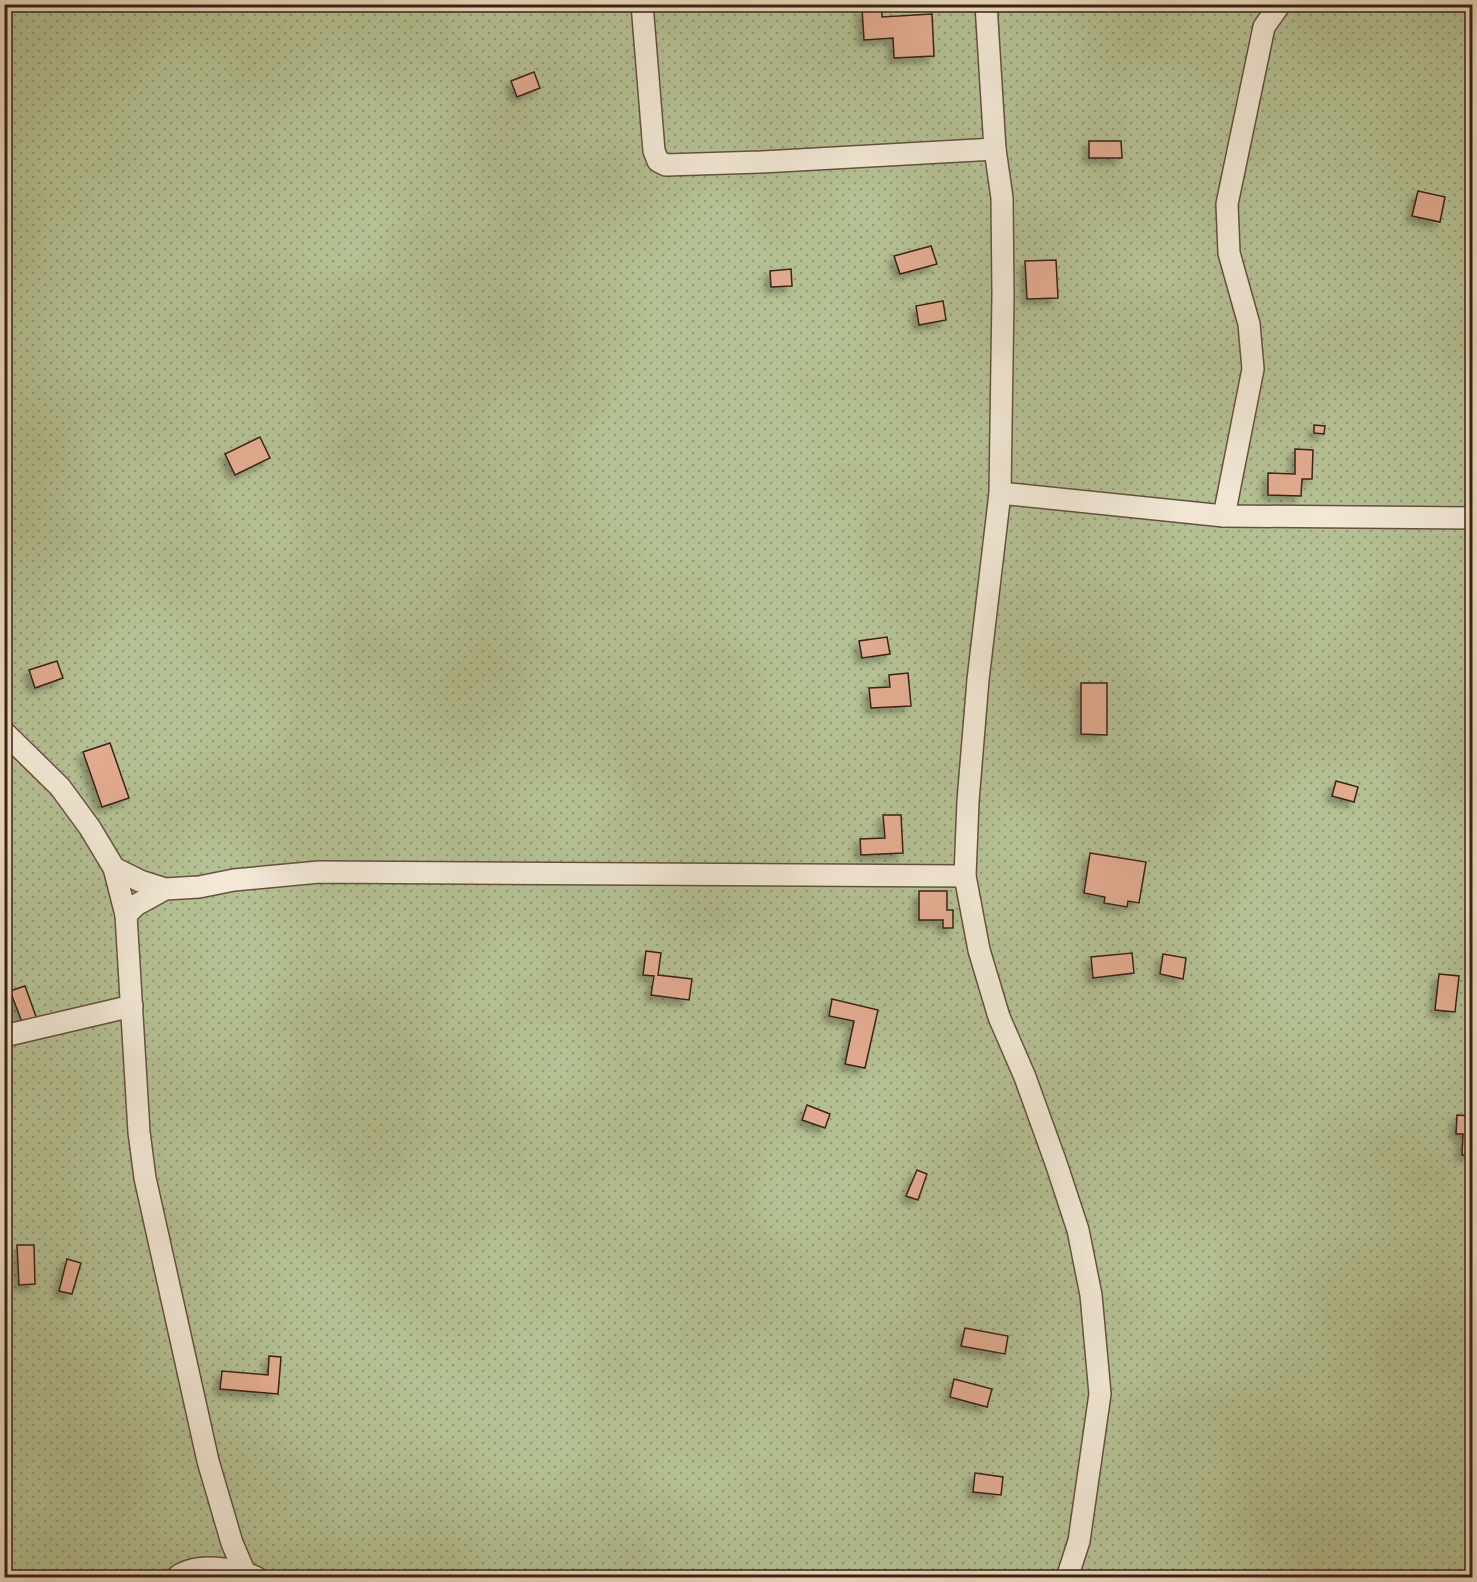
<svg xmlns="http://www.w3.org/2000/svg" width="1477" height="1582" font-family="'IM FELL English',serif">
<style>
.grass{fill:url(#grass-dots);stroke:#787156;stroke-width:1.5}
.building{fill:#e2ab90;stroke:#3a2117;stroke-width:1.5;filter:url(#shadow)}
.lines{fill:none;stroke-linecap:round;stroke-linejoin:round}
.minor-casing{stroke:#665041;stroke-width:24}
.minor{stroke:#f2e8d5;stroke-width:21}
</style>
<defs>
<pattern id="grass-dots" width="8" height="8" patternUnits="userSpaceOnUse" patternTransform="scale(1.5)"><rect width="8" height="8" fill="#b5c194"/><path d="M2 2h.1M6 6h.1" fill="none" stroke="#949c78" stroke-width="1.8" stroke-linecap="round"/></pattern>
<filter id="shadow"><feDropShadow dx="-5.5" dy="5.5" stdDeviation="3" flood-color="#0004"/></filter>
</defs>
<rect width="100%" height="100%" fill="#ebdcbf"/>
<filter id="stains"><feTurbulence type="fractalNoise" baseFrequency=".00333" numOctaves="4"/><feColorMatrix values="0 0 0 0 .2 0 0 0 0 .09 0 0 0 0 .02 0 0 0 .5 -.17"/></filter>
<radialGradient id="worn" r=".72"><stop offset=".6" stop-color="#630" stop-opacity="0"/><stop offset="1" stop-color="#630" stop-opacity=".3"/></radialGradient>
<!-- grass -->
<rect class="grass" x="5" y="5" width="1467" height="1572"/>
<!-- building -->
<g class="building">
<polygon points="882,7 882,17 932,14 934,56 894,58 893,38 864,40 862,8"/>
<polygon points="534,72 540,88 517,97 511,81"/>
<polygon points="1089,141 1121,141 1122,158 1089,158"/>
<polygon points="1418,191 1445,197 1440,222 1412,216"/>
<polygon points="931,246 937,264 900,274 894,256"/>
<polygon points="1056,260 1058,298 1027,299 1025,261"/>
<polygon points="791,269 792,286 771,287 770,271"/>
<polygon points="943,301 946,320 919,325 916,306"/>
<polygon points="1314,425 1325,426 1324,434 1314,433"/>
<polygon points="260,437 270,458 235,475 225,454"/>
<polygon points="1295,449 1313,450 1312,479 1302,479 1301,496 1268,495 1268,473 1295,474"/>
<polygon points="887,637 890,654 862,658 859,641"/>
<polygon points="57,661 63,678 35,688 29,670"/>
<polygon points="908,673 911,706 871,708 869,688 890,687 889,675"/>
<polygon points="1081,683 1107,683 1107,735 1081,734"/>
<polygon points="110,743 129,798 102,807 83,752"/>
<polygon points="1336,781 1358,787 1354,802 1332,796"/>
<polygon points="883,815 901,815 903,853 861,855 860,839 885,838"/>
<polygon points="1090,853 1146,862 1139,903 1128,901 1127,907 1104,903 1105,897 1084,893"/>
<polygon points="919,891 947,891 947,910 953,910 953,928 943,928 943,920 919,920"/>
<polygon points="646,951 661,953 658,975 692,979 689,1000 651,995 654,976 643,975"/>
<polygon points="1132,953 1134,973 1093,978 1091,957"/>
<polygon points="1163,954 1186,958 1183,979 1160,974"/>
<polygon points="1439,974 1459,976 1455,1012 1435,1010"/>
<polygon points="25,986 38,1022 24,1027 10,991"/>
<polygon points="832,999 878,1010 865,1068 845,1064 854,1021 829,1016"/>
<polygon points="807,1105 830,1114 825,1128 802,1120"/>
<polygon points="1457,1115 1472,1116 1472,1155 1462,1155 1463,1134 1456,1134"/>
<polygon points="917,1170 927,1174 918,1200 906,1196"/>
<polygon points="17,1245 34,1245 35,1284 19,1285"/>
<polygon points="67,1259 81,1263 72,1294 59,1291"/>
<polygon points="965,1328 1008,1336 1005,1354 961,1346"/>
<polygon points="269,1356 281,1357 278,1394 220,1389 222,1371 268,1375"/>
<polygon points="954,1379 992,1389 987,1407 950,1397"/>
<polygon points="975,1473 1003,1477 1001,1495 973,1492"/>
</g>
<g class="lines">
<!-- minor casing -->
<g class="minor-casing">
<g id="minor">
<polyline points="642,4 654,151 658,161 666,165 761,162 995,149"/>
<polyline points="986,4 995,149 1002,198 1003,295 1000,493 978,680 968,801 965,876 979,950 999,1017 1025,1077 1056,1163 1078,1230 1091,1295 1100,1394 1079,1541 1067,1578"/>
<polyline points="1000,493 1224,516 1472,518"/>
<polyline points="1224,516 1253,369 1249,324 1229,253 1227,204 1264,27 1280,4"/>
<polyline points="4,732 60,787 90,828 114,868 126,915 139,1132 145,1178 208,1461 232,1543 244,1571"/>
<polyline points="114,868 140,881 165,889 199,887 234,880 319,872 965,876"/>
<polyline points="126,915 136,905 165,889"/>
<polyline points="4,1036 132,1006"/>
<path d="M176,1578C194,1562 237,1568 257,1578"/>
</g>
</g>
<!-- minor -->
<use href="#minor" class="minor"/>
</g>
<!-- margin -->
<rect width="1477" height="1582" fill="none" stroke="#ebdcbf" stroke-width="24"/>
<rect x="6" y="6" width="1465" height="1570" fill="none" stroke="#3a2117" stroke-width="3"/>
<rect x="12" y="12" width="1453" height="1558" fill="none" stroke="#3a2117" stroke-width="1.5"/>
<rect width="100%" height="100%" filter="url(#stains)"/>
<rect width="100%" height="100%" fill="url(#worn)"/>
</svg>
